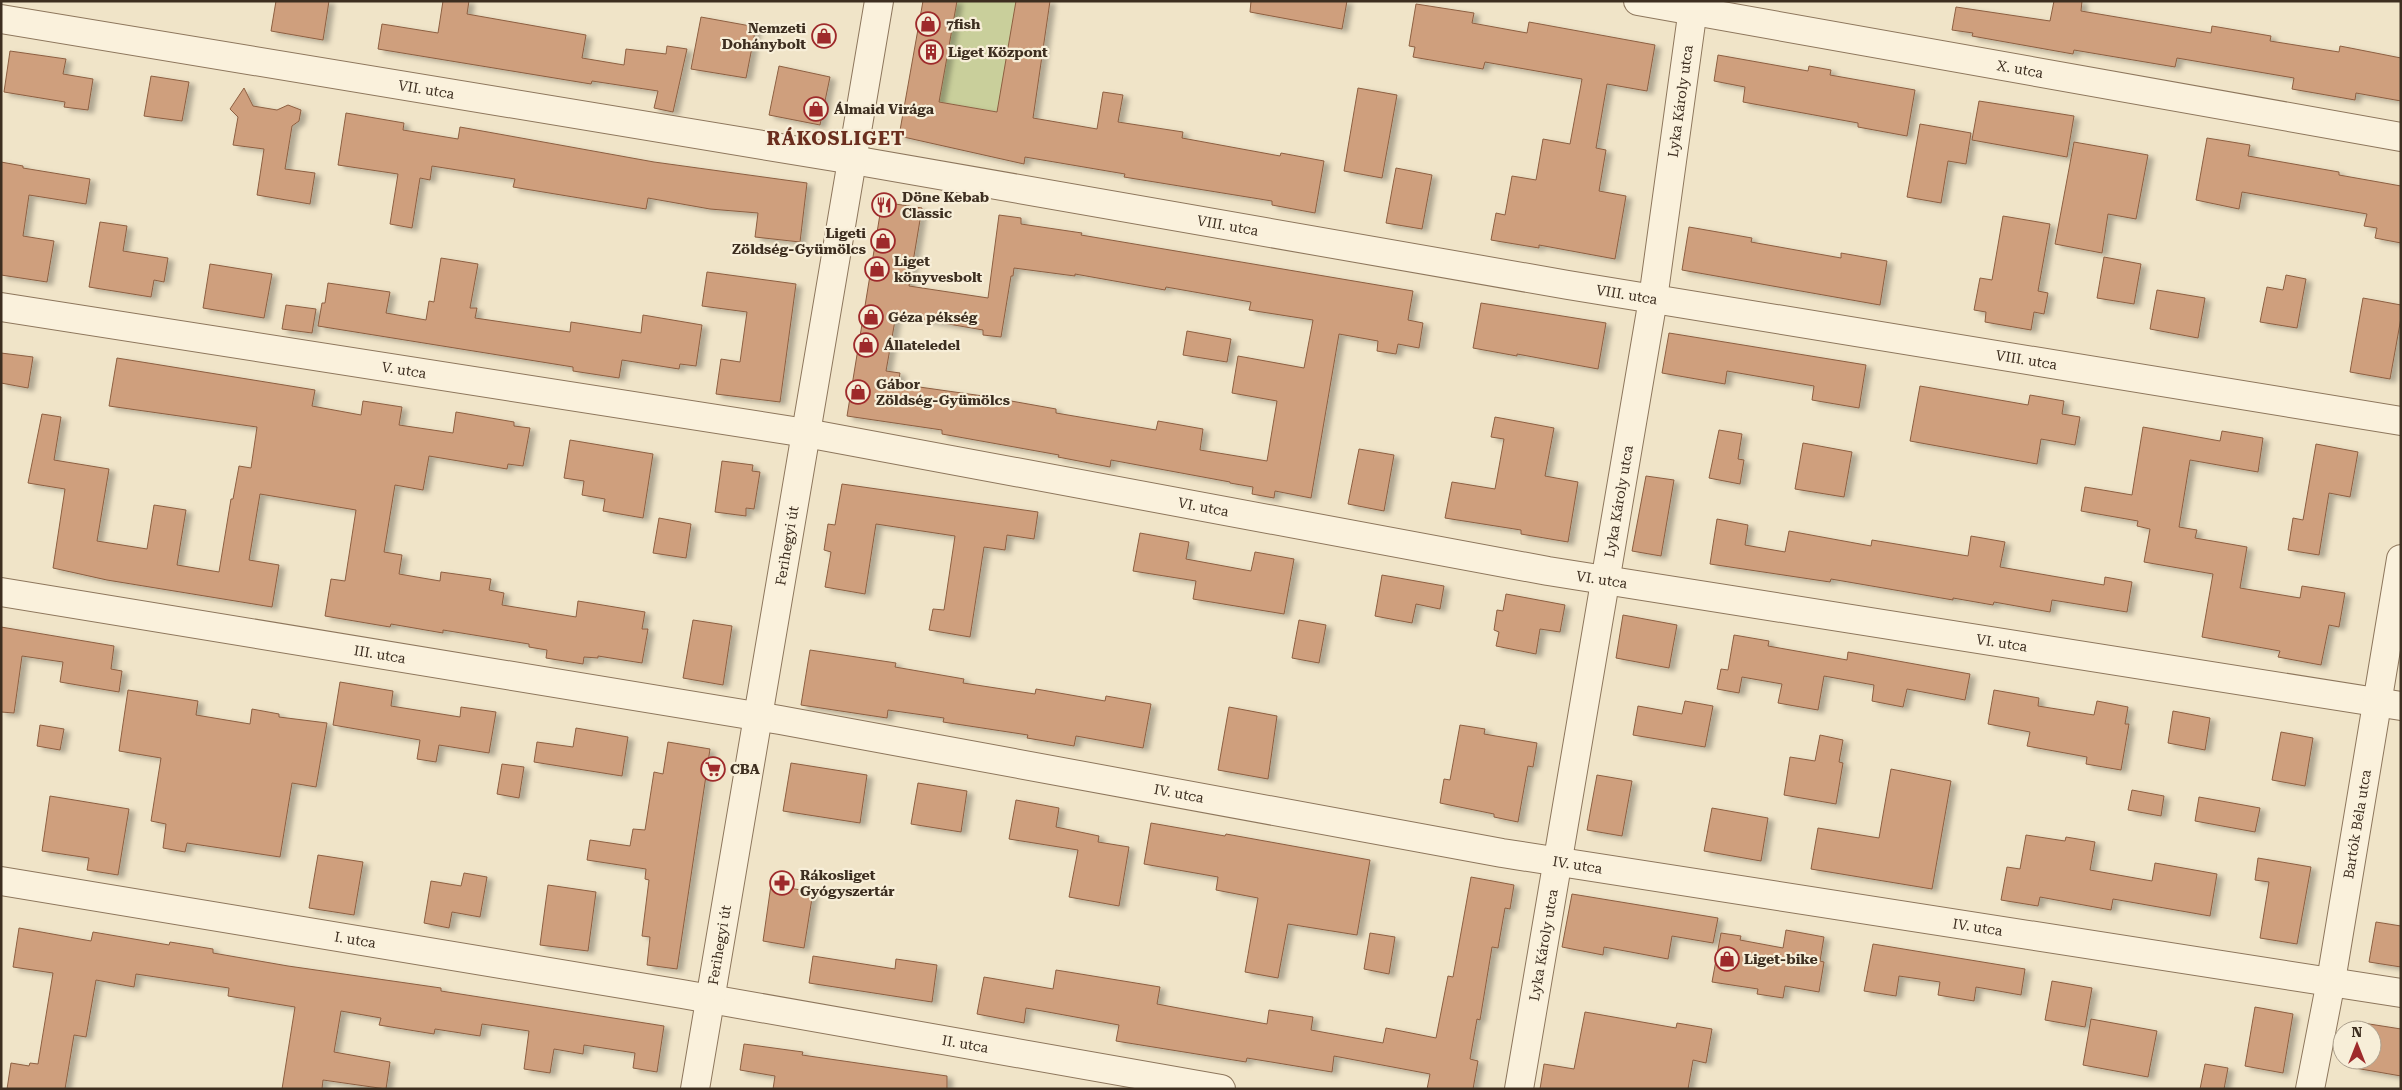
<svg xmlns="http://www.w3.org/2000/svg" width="2402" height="1090" font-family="'Roboto Serif',serif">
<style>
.green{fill:#c9cf9b}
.building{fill:#cf9f7d;stroke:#8d5f41;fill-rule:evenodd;filter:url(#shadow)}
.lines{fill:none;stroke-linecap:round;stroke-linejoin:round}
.minor-casing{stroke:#8d765c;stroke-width:30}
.minor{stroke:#faf1dc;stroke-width:28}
.labels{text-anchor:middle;stroke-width:4.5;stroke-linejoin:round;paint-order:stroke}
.poi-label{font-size:14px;font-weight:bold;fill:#3d2e20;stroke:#f7eed8;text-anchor:start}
.street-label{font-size:14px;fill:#3d2e20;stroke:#f7eed8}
.district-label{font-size:19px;font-weight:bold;letter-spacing:1px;fill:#6b2e1e;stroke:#f7eed8}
</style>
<defs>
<filter id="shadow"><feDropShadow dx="5.5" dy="3" stdDeviation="2.5" flood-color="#0004"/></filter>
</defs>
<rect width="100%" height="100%" fill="#f0e4c8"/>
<!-- green -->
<polygon class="green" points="957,1 1017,1 998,112 939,102"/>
<!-- building -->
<g class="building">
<polygon points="276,1 329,1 323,40 271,31"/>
<polygon points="443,1 469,1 467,14 586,35 582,58 624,65 626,49 666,54 667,46 687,49 673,112 654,108 658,91 592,81 591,84 378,49 382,24 438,33"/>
<polygon points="923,1 957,1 939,102 997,112 1016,1 1050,1 1033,118 1097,129 1103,92 1123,95 1118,122 1183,132 1182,138 1280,156 1281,153 1324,161 1315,213 1272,205 1272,201 1124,177 1125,174 1025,157 1024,164 899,136"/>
<polygon points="1251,1 1347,1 1342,29 1250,12"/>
<polygon points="2054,1 2082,1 2081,11 2211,33 2212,26 2271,36 2270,41 2339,52 2340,46 2401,58 2401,101 2356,93 2355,100 2292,89 2294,78 2177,58 2175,67 2074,50 2073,54 1972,36 1973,33 1952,30 1956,7 2050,21"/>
<polygon points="1416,4 1474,13 1472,23 1527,33 1529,22 1655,45 1647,91 1607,84 1596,148 1606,150 1599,191 1626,196 1615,259 1539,245 1539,248 1491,240 1496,213 1505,215 1512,176 1536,180 1543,139 1570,144 1582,79 1485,62 1483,69 1413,57 1415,47 1409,46"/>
<polygon points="701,17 756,27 746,78 691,69"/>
<polygon points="10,51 66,59 63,74 93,79 88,110 64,107 65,102 4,92"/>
<polygon points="1718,55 1808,71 1809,66 1831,70 1830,75 1915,90 1907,136 1858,127 1858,123 1743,102 1745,87 1714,81"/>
<polygon points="779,66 830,77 820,125 769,115"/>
<polygon points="151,76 189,82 182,121 144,116"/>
<polygon points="244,88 253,106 277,110 288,105 301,110 299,121 292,126 285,169 315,173 310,204 257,195 264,149 233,145 238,117 230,109"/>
<polygon points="1358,88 1397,95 1382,178 1344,171"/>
<polygon points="1979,101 2074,116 2067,157 1972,140"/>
<polygon points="346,113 404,123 403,130 458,139 460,127 654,162 807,183 800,242 755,237 758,213 710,209 648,198 646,209 513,187 515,179 432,166 430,180 420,178 412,228 390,224 398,174 338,165"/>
<polygon points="1920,124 1971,133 1966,164 1948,161 1941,203 1907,197"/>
<polygon points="2207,138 2250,145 2248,156 2339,172 2339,175 2401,186 2401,243 2375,238 2377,228 2364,226 2367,214 2242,192 2239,209 2196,200"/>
<polygon points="2074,142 2148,155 2136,219 2108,214 2102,253 2055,244"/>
<polygon points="1,162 23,166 23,168 90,179 86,204 29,195 23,236 54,241 47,282 1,275"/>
<polygon points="1396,168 1432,175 1422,229 1386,223"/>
<path d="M882,202L922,208L909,286L988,298L999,215L1021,218V224L1082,233L1081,235L1413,291L1408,320L1423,323L1419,348L1398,344L1396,354L1377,351L1378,341L1339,334L1311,498L1275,491L1274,498L1252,494L1253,487L1230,483V482L1111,460L1110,467L1058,457L1059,455L942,434V430L847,416ZM1014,268L1075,276V274L1165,290L1166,287L1251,302L1249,310L1313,320L1304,368L1238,356L1232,393L1277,401L1267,461L1200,450L1203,429L1158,421L1156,430L1056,413V409L983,396L898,384L900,373L886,371L896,315L983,330V335L1001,337L1011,276H1013Z"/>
<polygon points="2003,216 2050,224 2038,291 2048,293 2044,314 2034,312 2031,330 1985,322 1986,312 1974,310 1980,278 1992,280"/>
<polygon points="100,222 127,226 123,251 168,258 164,282 154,280 151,297 89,287"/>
<polygon points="1689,227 1752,238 1751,242 1841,258 1841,253 1887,261 1880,305 1682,270"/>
<polygon points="2104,257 2141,264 2134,304 2097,298"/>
<polygon points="441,258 478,264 470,308 477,308 475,318 570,332 571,322 641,333 643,315 702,325 696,366 680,364 679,369 622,360 619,378 573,371 573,367 318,326 322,303 325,303 328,283 390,292 386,313 426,320 429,301 434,302"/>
<polygon points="210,264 272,274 264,318 203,308"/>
<polygon points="707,272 796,284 780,402 716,394 721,359 740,362 747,312 702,306"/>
<polygon points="2286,275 2306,279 2297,328 2260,322 2267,287 2283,290"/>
<polygon points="2157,290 2205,298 2198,338 2150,329"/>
<polygon points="2363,298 2401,305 2401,318 2390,379 2350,372"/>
<polygon points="1481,303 1606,323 1598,369 1517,354 1517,356 1473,348"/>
<polygon points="286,305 316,309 312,333 282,329"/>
<polygon points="1187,331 1231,339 1227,362 1183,355"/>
<polygon points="1669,333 1866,365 1859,408 1812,400 1814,386 1727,371 1725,384 1662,373"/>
<polygon points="1,353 33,357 28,388 1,383"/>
<polygon points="117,358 315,390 312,406 361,415 363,401 402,407 399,425 453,433 456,412 514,422 514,426 530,428 523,466 508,464 507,469 429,456 423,490 395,485 384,552 402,555 399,574 440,581 441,572 491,579 489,590 504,593 502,605 576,617 578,601 645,612 642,629 648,629 642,663 598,656 598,658 584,657 583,664 546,658 547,650 529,647 529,644 443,630 443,633 391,624 390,627 325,616 331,579 345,581 356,510 260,494 249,560 279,565 272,607 107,580 53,568 65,489 28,483 42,414 61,417 54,460 109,469 97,541 147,549 154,505 186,510 177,565 219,572 231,499 233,499 239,466 251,468 257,427 109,406"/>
<polygon points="1920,386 2028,405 2030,395 2064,401 2062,414 2080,417 2075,445 2041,439 2037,464 1910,441"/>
<polygon points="1495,417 1554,428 1545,476 1578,482 1568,542 1521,534 1521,530 1445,518 1452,482 1495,489 1504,439 1491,437"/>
<polygon points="2143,427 2220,441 2222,431 2263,438 2258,472 2190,460 2179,527 2197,530 2195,538 2247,547 2240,588 2300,598 2302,586 2345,593 2339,627 2329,625 2321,665 2278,657 2280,651 2202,637 2213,574 2144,562 2150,529 2137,526 2138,521 2081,511 2085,487 2132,495"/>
<polygon points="1719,430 1742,434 1738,459 1744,460 1740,484 1709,478"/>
<polygon points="570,440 653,454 643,518 603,511 605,499 582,495 584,481 564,478"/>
<polygon points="1803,443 1852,452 1844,497 1795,489"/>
<polygon points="2316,444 2358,452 2350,497 2329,493 2319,555 2288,550 2293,518 2303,520"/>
<polygon points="1359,449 1394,455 1384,511 1348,504"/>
<polygon points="722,461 753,465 752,471 760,472 754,509 746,508 746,516 715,512"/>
<polygon points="1646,476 1674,480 1661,556 1632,551"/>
<polygon points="842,484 1038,512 1034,539 1007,535 1005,550 984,547 970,637 929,630 933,609 944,610 955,536 876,524 865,594 825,587 831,552 824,550 828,524 835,525"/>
<polygon points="659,518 691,524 686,558 653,553"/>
<polygon points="1717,519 1748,525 1745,545 1785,552 1789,531 1871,546 1872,540 1968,556 1971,536 2005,542 2000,567 2104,585 2105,577 2132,582 2127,612 2052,600 2050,612 1994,602 1993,605 1953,598 1953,600 1831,579 1830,582 1710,564"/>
<polygon points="1140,533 1189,542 1186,559 1251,571 1255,552 1294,559 1284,614 1193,599 1196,581 1133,571"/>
<polygon points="1382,575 1444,586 1440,609 1416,604 1412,623 1375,616"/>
<polygon points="1506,594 1565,605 1560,632 1540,629 1536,654 1496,646 1499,632 1494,630 1497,610 1503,611"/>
<polygon points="1623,615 1677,625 1669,668 1616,658"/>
<polygon points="693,620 732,626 723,685 683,678"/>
<polygon points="1299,620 1326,625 1319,663 1292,658"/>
<polygon points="1,627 114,646 111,669 122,671 119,692 60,682 63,662 22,656 14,713 1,712"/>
<polygon points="1734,635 1769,641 1768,646 1847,660 1848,652 1970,674 1965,700 1907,689 1903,707 1872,701 1874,685 1824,676 1818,710 1778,703 1782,684 1742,677 1739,693 1717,689 1721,669 1728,670"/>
<polygon points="810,650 896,663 895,667 964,679 963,683 1035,694 1036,689 1105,701 1106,696 1151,704 1143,748 1076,736 1074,746 1027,738 1028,735 943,722 944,718 888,710 887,718 801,705"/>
<polygon points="340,682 393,691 391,706 460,717 461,707 496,712 489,753 439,745 436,762 417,759 420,740 333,725"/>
<polygon points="128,690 198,701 196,715 250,724 252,709 279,714 279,717 327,723 316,787 292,783 280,857 187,843 185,852 163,848 166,824 151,821 161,758 119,751"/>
<polygon points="1994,690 2039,698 2038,706 2094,715 2097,701 2128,707 2125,724 2129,724 2121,770 2086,764 2087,757 2027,746 2030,732 1988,724"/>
<polygon points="1685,701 1713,706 1705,747 1633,735 1638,706 1682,714"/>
<polygon points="1229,707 1277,716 1268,779 1218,770"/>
<polygon points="2173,711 2210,718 2205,750 2168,743"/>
<polygon points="40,725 64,729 60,750 37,746"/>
<polygon points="1460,725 1485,729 1484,734 1537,743 1533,767 1528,766 1518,822 1494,817 1494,814 1440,803 1444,779 1450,780"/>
<polygon points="576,728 628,737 622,776 534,762 537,742 573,747"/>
<polygon points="2281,732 2313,738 2305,786 2272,780"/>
<polygon points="1820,735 1843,740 1839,762 1843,763 1836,804 1784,795 1790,757 1815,761"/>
<polygon points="668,742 710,749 677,969 647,965 650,937 642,936 649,880 645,879 646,869 587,860 590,840 630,846 633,829 645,830 654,772 663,774"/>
<polygon points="791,763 867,775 860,823 783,811"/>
<polygon points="502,764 524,767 519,798 497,794"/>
<polygon points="1891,769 1951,781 1932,889 1811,869 1818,828 1879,838"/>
<polygon points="1597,775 1632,781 1622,836 1587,830"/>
<polygon points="918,783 967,791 961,832 911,824"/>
<polygon points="2132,790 2164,796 2161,816 2128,810"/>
<polygon points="50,796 129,809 118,875 87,870 89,858 42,851"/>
<polygon points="2199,797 2260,808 2255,832 2195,821"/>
<polygon points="1016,800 1059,808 1056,827 1099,836 1098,842 1129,847 1119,906 1069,897 1078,850 1009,839"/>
<polygon points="1712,808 1768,818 1761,861 1704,851"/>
<polygon points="1151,823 1225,836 1226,834 1370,860 1357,935 1288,924 1278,978 1245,972 1258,898 1216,890 1218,877 1144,864"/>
<polygon points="2026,835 2065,841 2066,837 2095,842 2090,870 2152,881 2155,863 2217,874 2210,916 2113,899 2111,910 2040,897 2038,906 2001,900 2007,867 2020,869"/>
<polygon points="318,855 363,862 354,915 309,908"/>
<polygon points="2258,858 2311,867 2297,944 2260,938 2269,882 2255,880"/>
<polygon points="464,873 487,877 480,917 452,912 449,928 424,923 431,881 461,886"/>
<polygon points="1471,877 1514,885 1510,909 1505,908 1498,948 1492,947 1480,1020 1477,1019 1470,1059 1478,1061 1473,1089 1427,1089 1430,1074 1334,1056 1332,1072 1247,1058 1246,1062 1116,1041 1119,1025 1026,1008 1024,1023 977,1014 984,977 1053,989 1056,970 1160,987 1157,1004 1189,1010 1267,1024 1269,1010 1313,1017 1311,1030 1383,1043 1386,1028 1436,1038 1448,976 1453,977"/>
<polygon points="548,885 596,892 588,951 540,945"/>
<polygon points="771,885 813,892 804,948 763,941"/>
<polygon points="1572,894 1718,918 1713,943 1672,936 1668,959 1604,947 1603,955 1562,947"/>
<polygon points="2376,922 2401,926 2401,967 2369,962"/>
<polygon points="19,928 91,941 93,932 169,945 170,942 213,949 213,953 288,966 441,988 441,991 664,1026 657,1072 633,1068 635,1053 584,1045 583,1054 554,1049 550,1073 524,1069 529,1031 482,1024 480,1036 435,1029 434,1034 379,1025 381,1018 341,1011 334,1052 390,1062 386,1089 323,1080 322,1089 282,1089 295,1007 228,996 229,988 136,974 134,987 96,980 86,1037 74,1035 65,1089 7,1089 11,1063 29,1066 30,1063 38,1064 53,973 13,967"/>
<polygon points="1786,930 1824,937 1820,961 1824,962 1819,992 1785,986 1783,998 1757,994 1758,989 1712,982 1721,933 1741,936 1740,940 1783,948"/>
<polygon points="1370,933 1395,937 1389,974 1364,969"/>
<polygon points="1873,944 2025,969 2021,995 1976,987 1974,1001 1938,995 1940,982 1899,976 1896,996 1864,991"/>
<polygon points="813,956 895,969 896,959 937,965 932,1002 809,983"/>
<polygon points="2052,981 2092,988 2085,1027 2045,1020"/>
<polygon points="2255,1007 2293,1014 2283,1073 2245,1066"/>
<polygon points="1585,1012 1676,1028 1677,1023 1712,1029 1706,1063 1693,1060 1688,1089 1540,1089 1544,1064 1574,1069"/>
<polygon points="2091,1019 2157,1031 2148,1077 2083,1065"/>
<polygon points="2363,1023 2401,1029 2401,1076 2355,1068 2356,1060 2372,1060 2372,1030 2361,1030"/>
<polygon points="744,1044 803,1052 802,1055 947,1076 947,1089 773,1089 775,1076 740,1070"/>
<polygon points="2205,1064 2228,1068 2224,1089 2200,1089"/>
</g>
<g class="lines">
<!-- minor casing -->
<g class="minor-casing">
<g id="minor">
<path id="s1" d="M1638,1L2401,137"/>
<path id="s2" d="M1,19L853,160L1568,285L2401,421"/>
<path id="s3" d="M1,307L806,433L1548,571L2401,706"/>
<path id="s4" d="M1,592L780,720L1502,853L2401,993"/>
<path id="s5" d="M1,881L682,994L1221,1089"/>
<path id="s6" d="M695,1089L879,1"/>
<path id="s7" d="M1519,1089L1653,299L1694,1"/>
<path id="s8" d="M2310,1089L2331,981L2401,559"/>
</g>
</g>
<!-- minor -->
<use href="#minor" class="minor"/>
</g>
<!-- icons -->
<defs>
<g id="shop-ring" transform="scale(1.25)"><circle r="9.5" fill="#f7eed8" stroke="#9e2a2b" stroke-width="1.5"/><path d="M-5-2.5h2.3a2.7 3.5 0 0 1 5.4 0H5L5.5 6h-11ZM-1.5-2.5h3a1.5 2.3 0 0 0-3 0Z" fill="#9e2a2b"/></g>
<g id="building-ring" transform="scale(1.25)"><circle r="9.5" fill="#f7eed8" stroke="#9e2a2b" stroke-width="1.5"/><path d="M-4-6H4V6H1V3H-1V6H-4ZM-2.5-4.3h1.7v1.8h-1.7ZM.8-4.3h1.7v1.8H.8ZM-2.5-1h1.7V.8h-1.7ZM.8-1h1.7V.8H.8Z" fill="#9e2a2b"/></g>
<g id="restaurant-ring" transform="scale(1.25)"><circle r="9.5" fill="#f7eed8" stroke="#9e2a2b" stroke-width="1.5"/><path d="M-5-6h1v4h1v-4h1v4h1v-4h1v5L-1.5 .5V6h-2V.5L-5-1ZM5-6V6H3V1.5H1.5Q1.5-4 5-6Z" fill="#9e2a2b"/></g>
<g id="supermarket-ring" transform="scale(1.25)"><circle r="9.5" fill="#f7eed8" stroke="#9e2a2b" stroke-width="1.5"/><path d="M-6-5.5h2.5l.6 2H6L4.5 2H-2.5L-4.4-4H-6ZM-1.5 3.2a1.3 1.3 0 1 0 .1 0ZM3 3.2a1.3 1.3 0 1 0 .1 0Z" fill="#9e2a2b"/></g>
<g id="pharmacy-ring" transform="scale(1.25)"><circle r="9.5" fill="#f7eed8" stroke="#9e2a2b" stroke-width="1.5"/><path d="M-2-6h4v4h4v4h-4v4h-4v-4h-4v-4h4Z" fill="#9e2a2b"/></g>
</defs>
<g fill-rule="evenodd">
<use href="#shop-ring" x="928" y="24"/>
<use href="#shop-ring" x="824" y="36"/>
<use href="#building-ring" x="931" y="52"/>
<use href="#shop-ring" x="816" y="109"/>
<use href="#restaurant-ring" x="884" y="205"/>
<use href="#shop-ring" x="883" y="241"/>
<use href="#shop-ring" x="877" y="269"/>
<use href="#shop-ring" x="871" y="317"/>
<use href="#shop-ring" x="866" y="345"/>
<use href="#shop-ring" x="858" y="392"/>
<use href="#supermarket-ring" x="713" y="769"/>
<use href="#pharmacy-ring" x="782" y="883"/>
<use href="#shop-ring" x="1727" y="959"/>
</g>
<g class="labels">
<!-- poi labels -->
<g class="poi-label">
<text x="946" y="29">7fish</text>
<text x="806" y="33" text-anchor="end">Nemzeti<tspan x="806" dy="16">Dohánybolt</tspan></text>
<text x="948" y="57">Liget Központ</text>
<text x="834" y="114">Álmaid Virága</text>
<text x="902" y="202">Döne Kebab<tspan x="902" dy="16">Classic</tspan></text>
<text x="866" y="238" text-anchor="end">Ligeti<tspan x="866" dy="16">Zöldség-Gyümölcs</tspan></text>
<text x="894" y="266">Liget<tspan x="894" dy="16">könyvesbolt</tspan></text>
<text x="888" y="322">Géza pékség</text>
<text x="884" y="350">Állateledel</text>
<text x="876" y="389">Gábor<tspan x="876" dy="16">Zöldség-Gyümölcs</tspan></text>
<text x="730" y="774">CBA</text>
<text x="800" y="880">Rákosliget<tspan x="800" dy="16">Gyógyszertár</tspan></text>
<text x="1744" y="964">Liget-bike</text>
</g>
<!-- street labels -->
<g class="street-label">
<text dy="5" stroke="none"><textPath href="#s1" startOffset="388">X. utca</textPath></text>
<text dy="5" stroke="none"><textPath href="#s2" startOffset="431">VII. utca</textPath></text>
<text dy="5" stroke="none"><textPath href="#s7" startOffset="1001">Lyka Károly utca</textPath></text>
<text dy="5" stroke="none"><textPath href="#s2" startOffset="1244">VIII. utca</textPath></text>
<text dy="5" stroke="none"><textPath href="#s2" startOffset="1649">VIII. utca</textPath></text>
<text dy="5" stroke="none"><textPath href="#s2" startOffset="2054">VIII. utca</textPath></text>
<text dy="5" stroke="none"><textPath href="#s3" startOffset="408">V. utca</textPath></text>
<text dy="5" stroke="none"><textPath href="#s7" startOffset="596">Lyka Károly utca</textPath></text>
<text dy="5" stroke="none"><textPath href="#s3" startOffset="1219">VI. utca</textPath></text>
<text dy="5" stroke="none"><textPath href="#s6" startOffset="551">Ferihegyi út</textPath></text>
<text dy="5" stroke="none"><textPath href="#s3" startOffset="1624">VI. utca</textPath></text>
<text dy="5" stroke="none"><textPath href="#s3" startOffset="2029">VI. utca</textPath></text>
<text dy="5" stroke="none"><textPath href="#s4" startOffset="384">III. utca</textPath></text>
<text dy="5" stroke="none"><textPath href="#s4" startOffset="1195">IV. utca</textPath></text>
<text dy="5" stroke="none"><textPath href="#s8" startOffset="269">Bartók Béla utca</textPath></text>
<text dy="5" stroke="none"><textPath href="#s4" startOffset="1600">IV. utca</textPath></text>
<text dy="5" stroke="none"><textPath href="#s4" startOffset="2005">IV. utca</textPath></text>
<text dy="5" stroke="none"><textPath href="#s5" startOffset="359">I. utca</textPath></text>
<text dy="5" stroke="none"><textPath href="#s6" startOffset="146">Ferihegyi út</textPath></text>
<text dy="5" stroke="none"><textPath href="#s7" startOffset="146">Lyka Károly utca</textPath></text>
<text dy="5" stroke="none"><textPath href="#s5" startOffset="978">II. utca</textPath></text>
</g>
<!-- district labels -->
<g class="district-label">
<text x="836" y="145">RÁKOSLIGET</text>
</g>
</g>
<!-- border -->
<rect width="2402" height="1090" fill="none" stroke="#3d2e20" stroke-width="5"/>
<!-- north arrow -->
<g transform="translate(2357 1045)"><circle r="24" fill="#f7eed8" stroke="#ada18e"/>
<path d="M0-4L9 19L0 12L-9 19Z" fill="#9e2a2b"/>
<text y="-8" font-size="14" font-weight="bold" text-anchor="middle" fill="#3d2e20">N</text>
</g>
</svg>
